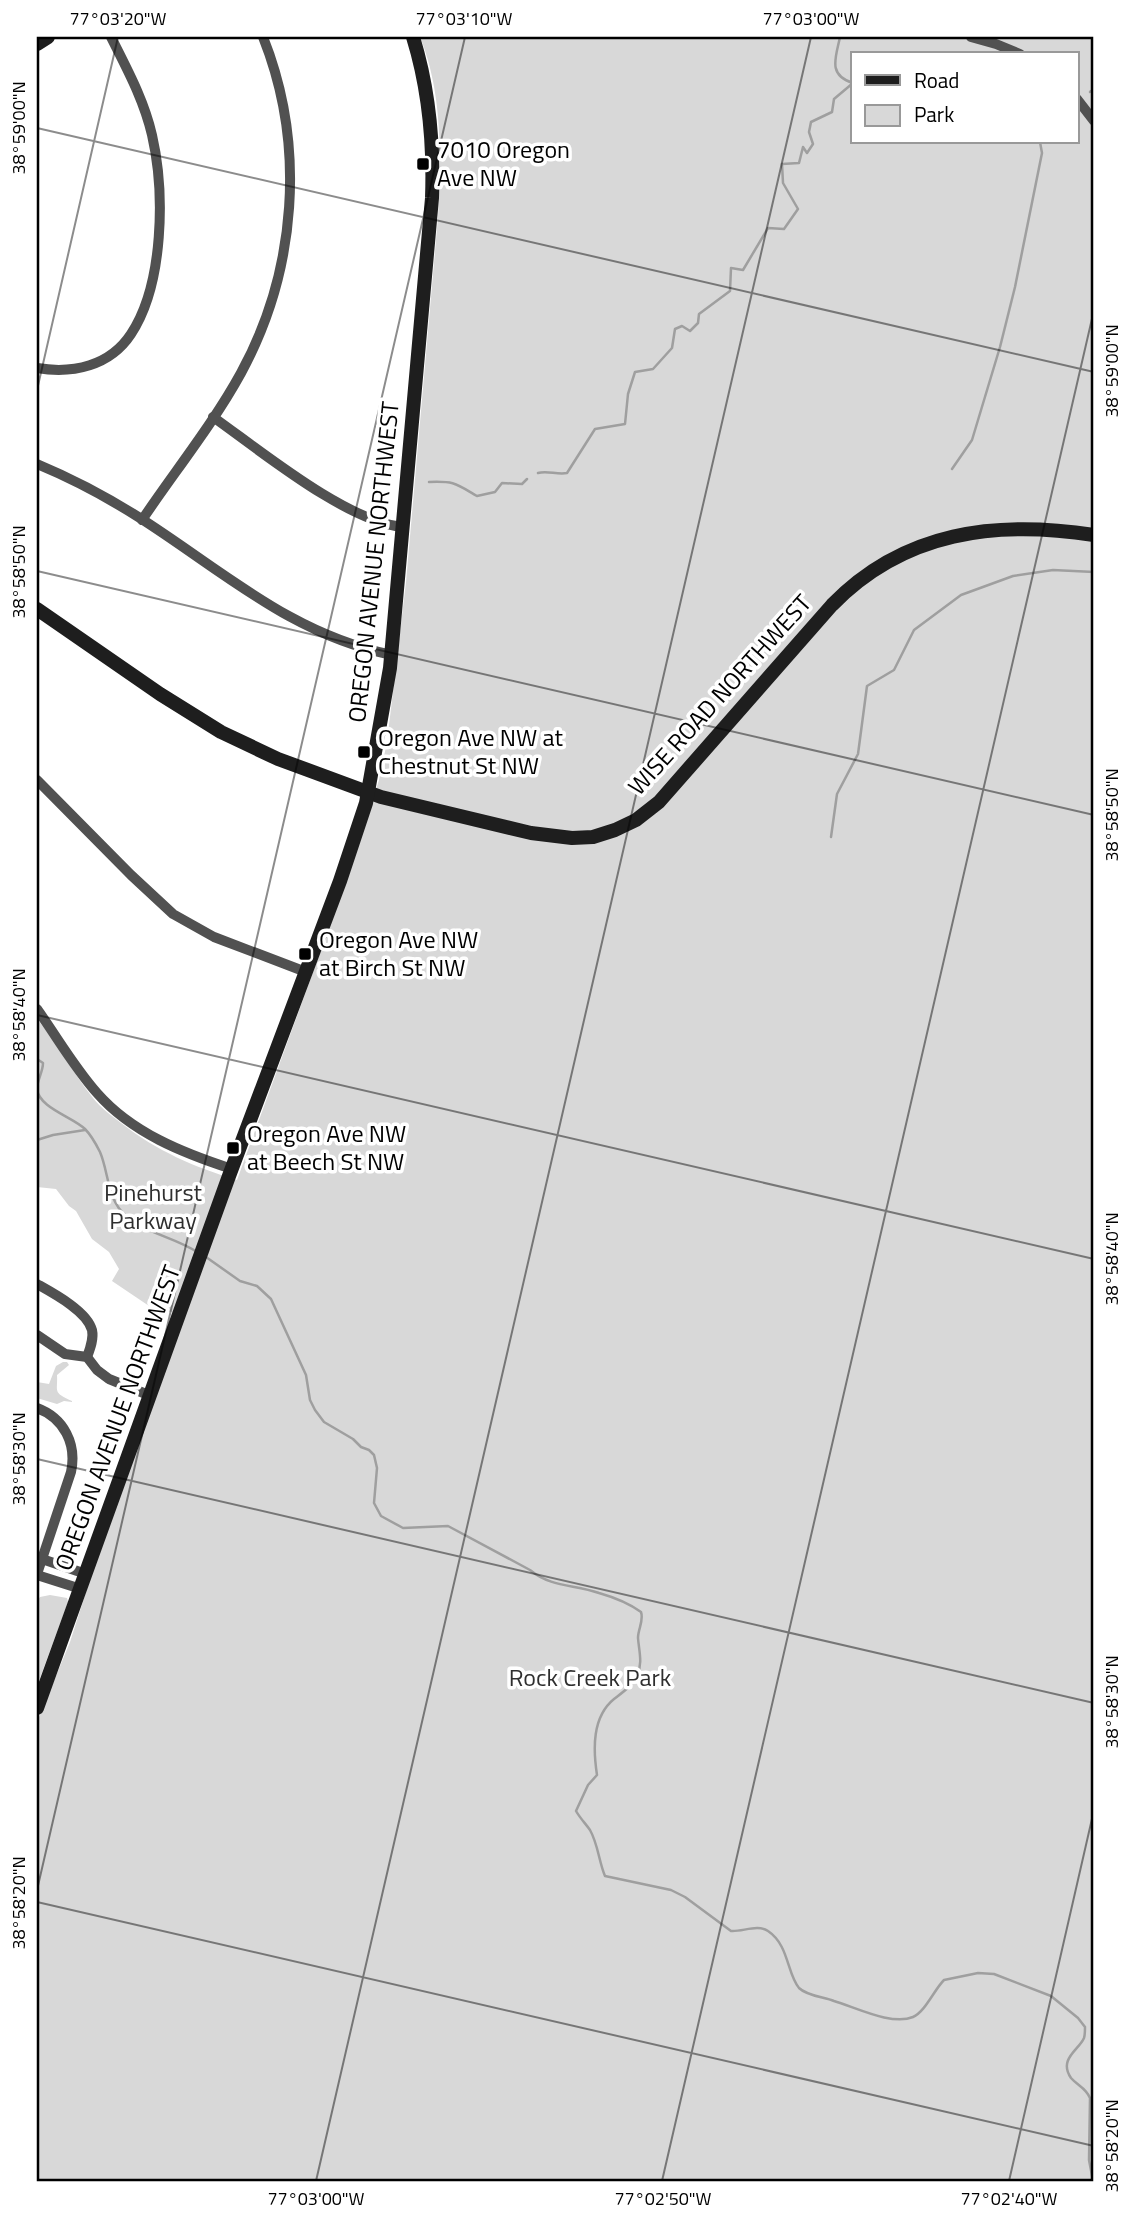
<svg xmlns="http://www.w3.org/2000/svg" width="1131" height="2218" font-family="'Titillium Web',sans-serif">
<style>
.green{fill:#d8d8d8;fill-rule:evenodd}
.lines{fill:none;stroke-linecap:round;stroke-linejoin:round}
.stream{stroke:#9f9f9f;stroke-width:2.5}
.street{stroke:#515151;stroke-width:10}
.secondary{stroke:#1e1e1e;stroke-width:14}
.ticks{fill:none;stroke:#000;stroke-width:2;stroke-opacity:0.45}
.poi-dot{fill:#000;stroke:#fff;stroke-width:2.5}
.labels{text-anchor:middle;stroke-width:7;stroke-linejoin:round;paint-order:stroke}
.poi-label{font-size:24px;fill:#000;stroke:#fff;text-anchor:start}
.street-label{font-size:24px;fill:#000;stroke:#fff}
.park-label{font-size:24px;fill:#2f2f2f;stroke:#fff}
.neatline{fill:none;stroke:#000;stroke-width:2.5}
.ticks-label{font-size:18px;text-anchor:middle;fill:#000}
</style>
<rect width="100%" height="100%" fill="#fff"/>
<!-- green -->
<g class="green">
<path d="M420,37H1094V2181H37V1722L70,1642L96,1561L161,1380L172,1312L155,1310L112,1281L119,1269L109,1252L92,1239L76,1211L69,1206L56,1189L37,1187V1019C58,1044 73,1073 93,1098C101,1108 112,1116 121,1123C157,1151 194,1167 237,1180L349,874L379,780L387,742L406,582L438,217C441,157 443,94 420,37ZM853,54H1077V142H853Z"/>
<path d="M63,1362H67L69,1365L57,1375C58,1392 52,1392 72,1401V1402L64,1401L57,1404L37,1398V1382L49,1384L56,1366Z"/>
<polygon points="50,1595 67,1598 68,1602 37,1686 37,1601 40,1597"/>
</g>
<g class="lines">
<!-- stream -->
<g class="stream">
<polyline points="1091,91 1090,92 1094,90"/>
<polyline points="952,469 972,440 1000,347 1015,287 1042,153 1040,142"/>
<path d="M538,473C547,470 557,475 567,473L595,429L625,424L628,394L635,372L653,369L672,348L675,329L682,326L690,331L698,323L699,314L730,291L731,268L743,270L768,228L784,229L798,209L783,183L782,164L799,163L803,147L807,153L813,144L809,132L811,122L832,112L834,99L853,83C827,75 836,57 840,37"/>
<path d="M429,482C454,481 455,483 477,496L495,492L502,483L522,484L527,479"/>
<polyline points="831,837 837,794 858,754 867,686 894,670 914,630 961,595 1013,576 1053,570 1094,572"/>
<path d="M37,1059L43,1063C43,1072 37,1080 37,1089C39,1108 73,1117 85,1129C91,1135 96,1144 100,1152C109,1173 107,1200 126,1216C147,1234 174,1237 197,1252"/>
<polyline points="37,1140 53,1135 85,1130"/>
<path d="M206,1257L240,1281L257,1286L271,1299L306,1375L310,1400L315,1410L324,1422L353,1439L361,1447L369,1450L374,1455L377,1468L374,1503L381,1516L403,1528L448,1526L530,1570C552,1588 574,1584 599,1593C613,1597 630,1604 641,1612C644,1621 638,1629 638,1638C639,1651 643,1663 637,1676C632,1686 623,1692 614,1699C592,1717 593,1749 597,1775L588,1785L576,1811C580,1818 585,1823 590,1830C598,1844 599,1862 605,1876L671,1890L685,1897L731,1931C742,1932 758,1924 768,1931C789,1945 787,1974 799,1988C807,1996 824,1997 834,2001C855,2007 892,2026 913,2017C925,2012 934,1990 944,1980L978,1973L994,1974L1051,1996L1078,2018L1085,2027C1085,2031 1085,2035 1084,2038C1079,2050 1058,2059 1071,2078C1078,2086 1086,2088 1090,2098L1089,2160L1093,2181"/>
</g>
<!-- street -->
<g class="street">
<polyline points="971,37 996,44 1020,54"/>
<polyline points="1077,99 1094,121"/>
<path d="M37,368C73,374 110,366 131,334C164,284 165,192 152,135C144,100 127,69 111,37"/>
<path d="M213,417C261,451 346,521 402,527"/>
<path d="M37,464C73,479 107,497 140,518C223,571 292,635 392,655"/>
<path d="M142,520C175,471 213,424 241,373C297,270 306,145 263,37"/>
<polyline points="37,780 131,875 173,914 214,937 306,972"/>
<path d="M37,1009C57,1037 74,1067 97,1093C132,1133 183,1153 232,1169"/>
<path d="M37,1284C53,1293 87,1311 92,1330C94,1339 90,1349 87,1357"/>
<polyline points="37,1335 65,1354 87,1357 97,1370 109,1379 151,1396"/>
<path d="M37,1408C64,1418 77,1444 71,1472L37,1574"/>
<polyline points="42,1559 86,1574"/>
<polyline points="37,1575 81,1589"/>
</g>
<!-- secondary -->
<g class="secondary">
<polyline points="37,44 48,37"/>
<path d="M37,609L160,694L221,732L278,759L381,797L531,833L572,838L593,837L615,830L636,820L659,802L832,605C904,531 996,520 1094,535"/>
<path d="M37,1708L229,1176L340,881L366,803L390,668L432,198C434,143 429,89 413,37"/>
</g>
</g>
<!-- ticks -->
<path class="ticks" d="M37,128L1094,372M37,390L118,37M37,571L1094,815M37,1015L1094,1259M37,1459L1094,1703M37,1890L465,37M37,1902L1094,2146M316,2181L811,37M662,2181L1094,310M1009,2181L1094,1810"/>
<!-- markers -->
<g class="poi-dot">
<rect x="416" y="157" width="14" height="14" rx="3.5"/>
<rect x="357" y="745" width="14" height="14" rx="3.5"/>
<rect x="298" y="947" width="14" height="14" rx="3.5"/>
<rect x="226" y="1141" width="14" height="14" rx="3.5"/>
</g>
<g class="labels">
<!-- poi labels -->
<g class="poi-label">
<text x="437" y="158">7010 Oregon<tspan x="437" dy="28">Ave NW</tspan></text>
<text x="378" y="746">Oregon Ave NW at<tspan x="378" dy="28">Chestnut St NW</tspan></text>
<text x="319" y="948">Oregon Ave NW<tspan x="319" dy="28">at Birch St NW</tspan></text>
<text x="247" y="1142">Oregon Ave NW<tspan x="247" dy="28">at Beech St NW</tspan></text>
</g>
<!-- street labels -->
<g class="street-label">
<text transform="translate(374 562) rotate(-84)" y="8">OREGON AVENUE NORTHWEST</text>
<text transform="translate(720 695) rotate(-48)" y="8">WISE ROAD NORTHWEST</text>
<text transform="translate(118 1418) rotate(-70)" y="8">OREGON AVENUE NORTHWEST</text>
</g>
<!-- park labels -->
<g class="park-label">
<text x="153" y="1201">Pinehurst<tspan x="153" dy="28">Parkway</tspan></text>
<text x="590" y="1686">Rock Creek Park</text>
</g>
</g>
<!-- border -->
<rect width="1131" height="2218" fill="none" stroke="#ffffff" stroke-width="77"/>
<!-- legend -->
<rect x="851" y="52" width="228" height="91" fill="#ffffff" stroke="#999999" stroke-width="2"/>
<rect x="865" y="75" width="35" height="10" fill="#1e1e1e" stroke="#999999" stroke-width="2"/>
<text x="914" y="88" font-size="21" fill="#000000">Road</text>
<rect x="865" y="105" width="35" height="21" fill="#d8d8d8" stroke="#999999" stroke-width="2"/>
<text x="914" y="122" font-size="21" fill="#000000">Park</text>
<rect x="38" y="38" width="1054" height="2142" class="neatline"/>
<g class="ticks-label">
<text x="118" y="25">77°03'20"W</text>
<text x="464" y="25">77°03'10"W</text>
<text x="811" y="25">77°03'00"W</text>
<text transform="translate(19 128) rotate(-90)" y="6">38°59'00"N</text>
<text transform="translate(1112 371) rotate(-90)" y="6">38°59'00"N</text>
<text transform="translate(19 572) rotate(-90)" y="6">38°58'50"N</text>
<text transform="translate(1112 815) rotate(-90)" y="6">38°58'50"N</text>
<text transform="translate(19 1015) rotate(-90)" y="6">38°58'40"N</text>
<text transform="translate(1112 1259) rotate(-90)" y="6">38°58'40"N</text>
<text transform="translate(19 1459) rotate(-90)" y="6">38°58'30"N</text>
<text transform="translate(1112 1702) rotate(-90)" y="6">38°58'30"N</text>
<text transform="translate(19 1903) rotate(-90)" y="6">38°58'20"N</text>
<text transform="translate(1112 2146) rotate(-90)" y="6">38°58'20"N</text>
<text x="316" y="2205">77°03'00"W</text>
<text x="663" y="2205">77°02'50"W</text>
<text x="1009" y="2205">77°02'40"W</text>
</g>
</svg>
